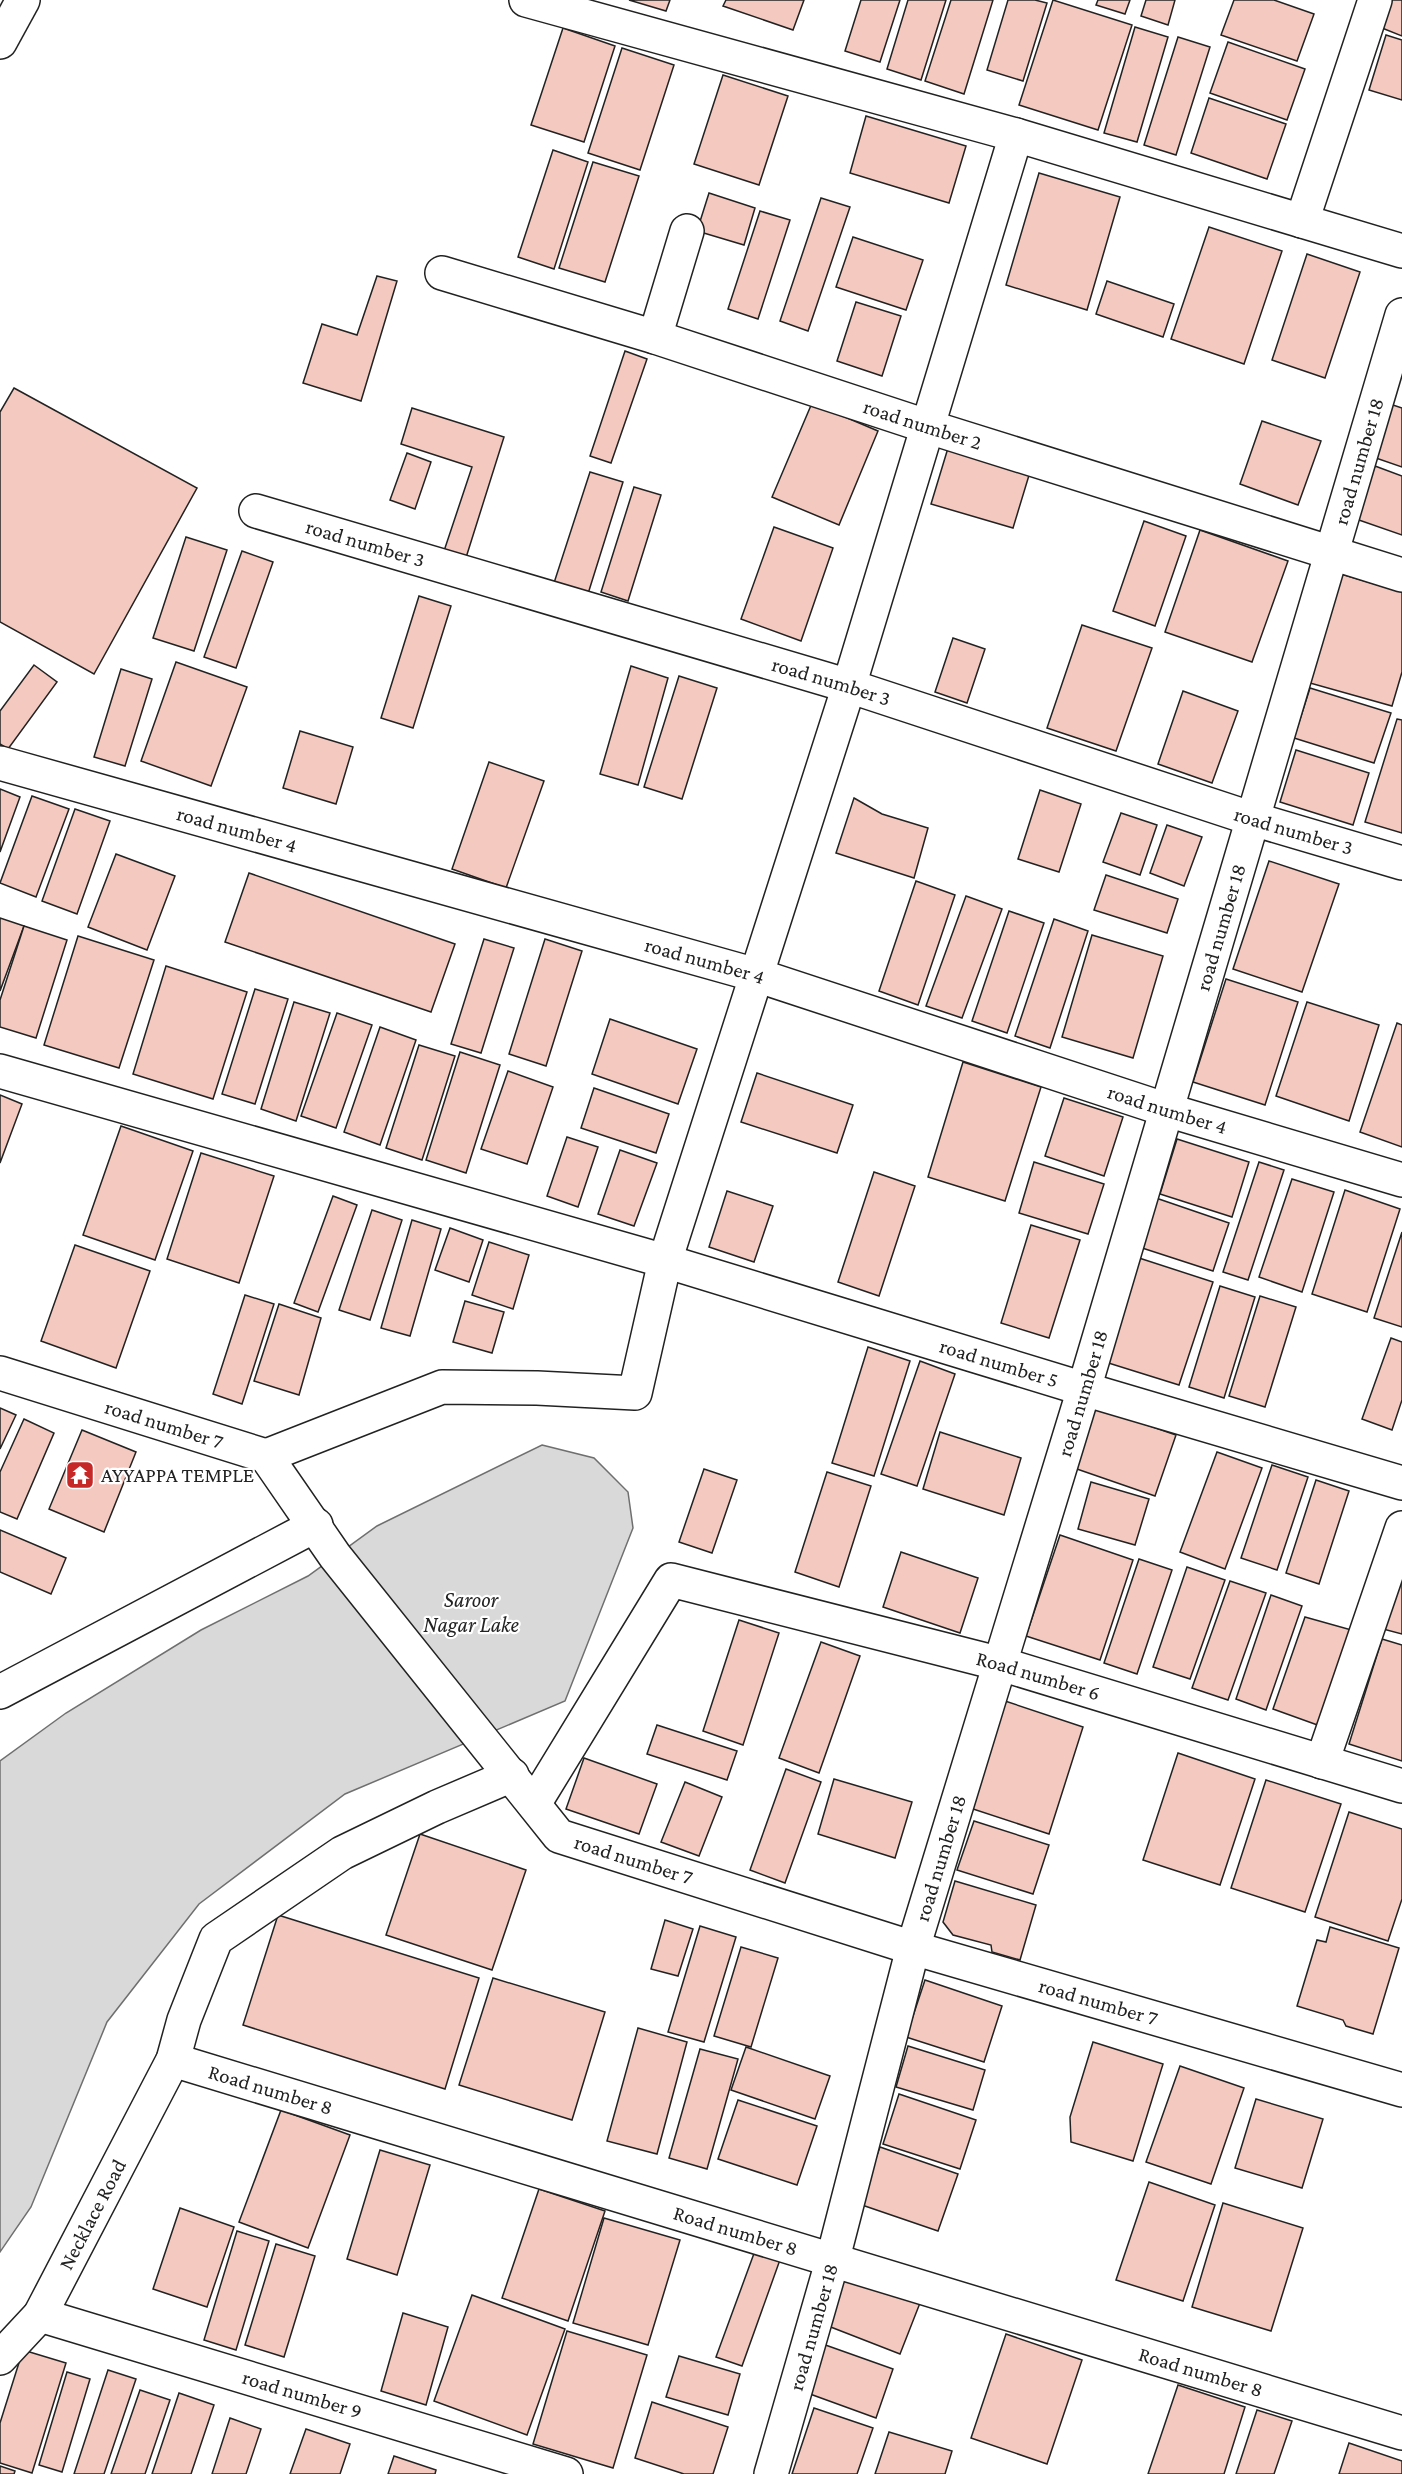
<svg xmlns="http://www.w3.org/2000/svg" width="1402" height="2474" font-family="'Crimson Pro',serif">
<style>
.water{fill:#d9d9d9;stroke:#6f6f6f;stroke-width:1.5}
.building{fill:#f3c9c0;stroke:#222;stroke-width:1.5}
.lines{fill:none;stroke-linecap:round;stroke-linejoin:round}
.minor-casing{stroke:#222;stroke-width:36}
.minor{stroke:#fff;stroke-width:33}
.labels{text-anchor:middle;stroke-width:4.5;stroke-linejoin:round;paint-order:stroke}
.street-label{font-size:21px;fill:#222;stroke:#fff}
.poi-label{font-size:21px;fill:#222;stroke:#fff;text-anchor:start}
.water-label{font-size:22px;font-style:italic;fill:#222;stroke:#fff}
</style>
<rect width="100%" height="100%" fill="#fff"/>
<!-- water -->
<polygon class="water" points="542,1445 594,1458 628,1492 633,1528 565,1701 345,1794 199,1904 107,2022 31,2207 0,2252 0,1761 66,1713 201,1630 308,1576 377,1526"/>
<!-- building -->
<g class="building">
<polygon points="629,0 670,0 666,11"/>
<polygon points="726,0 804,0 793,30 723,6"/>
<polygon points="861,0 900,0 880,62 845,51"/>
<polygon points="908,0 946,0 921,80 887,69"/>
<polygon points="951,0 993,0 964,94 925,81"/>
<polygon points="1008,0 1035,0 1047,3 1023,81 987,70"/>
<polygon points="1053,0 1132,25 1098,130 1019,105"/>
<polygon points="1098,0 1130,0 1125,14 1096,5"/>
<polygon points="1146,0 1175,0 1168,25 1141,16"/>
<polygon points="1234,0 1274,0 1314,14 1297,61 1221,35"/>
<polygon points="1392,0 1402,0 1402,36 1382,28"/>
<polygon points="1135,27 1168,37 1137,142 1104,133"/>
<polygon points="563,28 615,46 584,142 531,125"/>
<polygon points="1386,35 1402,40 1402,100 1369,90"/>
<polygon points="1178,37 1210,47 1176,155 1144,145"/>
<polygon points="1228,42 1305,69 1287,120 1210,93"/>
<polygon points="622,48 674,65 640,170 588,153"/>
<polygon points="723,75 788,96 759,185 694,164"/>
<polygon points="1209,98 1286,124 1267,179 1191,153"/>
<polygon points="866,116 966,146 949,203 850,173"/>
<polygon points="553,150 588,162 554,269 518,257"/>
<polygon points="593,162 639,176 605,282 559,268"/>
<polygon points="1039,173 1120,197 1087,310 1006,285"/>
<polygon points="709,193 755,208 744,245 697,231"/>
<polygon points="821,198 850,207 808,331 780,321"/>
<polygon points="760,211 790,220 758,319 728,309"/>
<polygon points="1209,227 1282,251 1244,364 1171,339"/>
<polygon points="853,237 923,260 906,310 836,287"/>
<polygon points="1307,254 1360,272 1325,378 1272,360"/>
<polygon points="377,276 397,281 361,401 303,383 322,324 357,335"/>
<polygon points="1107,281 1174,304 1163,337 1096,314"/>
<polygon points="856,302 901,316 882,376 837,361"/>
<polygon points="625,351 647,359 611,463 590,456"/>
<polygon points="14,388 197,488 94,674 0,622 0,412"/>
<polygon points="812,403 878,431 839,525 772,497"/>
<polygon points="1390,404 1402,408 1402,467 1373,457"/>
<polygon points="412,408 504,437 464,564 442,557 472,467 401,444"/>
<polygon points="1262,421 1321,441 1298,505 1240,484"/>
<polygon points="948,448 1030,472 1013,528 931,504"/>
<polygon points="407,453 431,462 415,509 390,500"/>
<polygon points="1375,466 1402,476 1402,535 1356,519"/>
<polygon points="590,472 623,482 587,597 553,586"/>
<polygon points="634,487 661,495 628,601 601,592"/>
<polygon points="1144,521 1186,536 1155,626 1113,611"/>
<polygon points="774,527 833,548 801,641 741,619"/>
<polygon points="1200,530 1288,561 1252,662 1165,632"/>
<polygon points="186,537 227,550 194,651 153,638"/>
<polygon points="242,551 273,562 236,668 204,657"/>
<polygon points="1341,574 1402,592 1402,672 1392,706 1310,683"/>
<polygon points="419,596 451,606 413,728 381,718"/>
<polygon points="1082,625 1152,648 1116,751 1047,728"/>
<polygon points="953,638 985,649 967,703 935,692"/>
<polygon points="176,662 247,687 211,786 141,761"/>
<polygon points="34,665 57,682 8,749 0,744 0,711"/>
<polygon points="631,666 668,678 638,785 600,774"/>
<polygon points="121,669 152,679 125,766 94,757"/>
<polygon points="679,676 717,688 682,799 644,787"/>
<polygon points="1310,688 1391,713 1374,763 1294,738"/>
<polygon points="1183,691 1238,711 1212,783 1158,764"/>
<polygon points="1397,719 1402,720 1402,833 1365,822"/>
<polygon points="300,731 353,747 336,804 283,788"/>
<polygon points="1296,750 1369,773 1353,825 1280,802"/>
<polygon points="489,762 544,781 506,888 452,869"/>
<polygon points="0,789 20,797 0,852"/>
<polygon points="1040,790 1081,804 1059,872 1018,859"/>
<polygon points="32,796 69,809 36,897 0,883"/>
<polygon points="854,798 882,814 928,828 914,878 836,853"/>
<polygon points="75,809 110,821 77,914 42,901"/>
<polygon points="1121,813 1157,825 1140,875 1103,862"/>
<polygon points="1167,825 1202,837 1184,886 1150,873"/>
<polygon points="116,854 175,876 147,950 88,927"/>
<polygon points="1269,861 1339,884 1302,992 1233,969"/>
<polygon points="249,873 455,944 431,1012 225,942"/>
<polygon points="1106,875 1178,899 1167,933 1094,910"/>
<polygon points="916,881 955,895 918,1005 879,991"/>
<polygon points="966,896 1002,909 962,1018 926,1006"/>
<polygon points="1009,911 1044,923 1007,1033 972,1021"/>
<polygon points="0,918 24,926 0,991"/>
<polygon points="1054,919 1088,931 1050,1048 1015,1036"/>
<polygon points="24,926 67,940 36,1038 0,1027 0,1000"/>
<polygon points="1092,935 1163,956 1133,1058 1062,1037"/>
<polygon points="78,936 154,960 119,1068 44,1045"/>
<polygon points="484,939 514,948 481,1053 451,1044"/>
<polygon points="545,939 582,951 546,1066 509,1054"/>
<polygon points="166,966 247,992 213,1099 133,1074"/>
<polygon points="1226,979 1298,1002 1265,1105 1193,1082"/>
<polygon points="255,989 288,999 255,1104 222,1094"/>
<polygon points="294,1002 330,1013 296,1121 261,1109"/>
<polygon points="1307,1002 1379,1025 1349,1121 1276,1096"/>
<polygon points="337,1013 372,1025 336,1128 301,1116"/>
<polygon points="610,1019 697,1049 678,1104 592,1074"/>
<polygon points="1397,1023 1402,1025 1402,1147 1360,1132"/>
<polygon points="380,1027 416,1040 380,1145 344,1132"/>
<polygon points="419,1045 455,1056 422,1160 386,1148"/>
<polygon points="460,1052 500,1065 466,1173 426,1160"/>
<polygon points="963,1062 1041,1087 1005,1201 928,1177"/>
<polygon points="508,1071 553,1087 527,1164 481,1149"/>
<polygon points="757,1073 853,1105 837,1153 741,1122"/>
<polygon points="594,1088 669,1114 656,1153 581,1128"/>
<polygon points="0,1095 22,1104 0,1163"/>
<polygon points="1064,1098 1123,1117 1104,1176 1045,1156"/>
<polygon points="121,1126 193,1151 155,1260 83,1235"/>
<polygon points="567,1137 598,1147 578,1207 547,1196"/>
<polygon points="1177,1139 1249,1162 1232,1217 1160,1194"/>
<polygon points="620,1150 657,1163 634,1226 598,1214"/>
<polygon points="201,1153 274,1176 239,1283 167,1259"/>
<polygon points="1034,1162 1104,1184 1088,1234 1019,1213"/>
<polygon points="1259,1162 1284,1170 1248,1280 1223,1272"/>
<polygon points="874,1172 915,1186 879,1296 838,1282"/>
<polygon points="1292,1179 1334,1192 1302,1292 1259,1277"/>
<polygon points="1345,1190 1400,1209 1367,1312 1312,1294"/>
<polygon points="727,1191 773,1206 754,1262 709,1247"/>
<polygon points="333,1196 357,1205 318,1312 294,1303"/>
<polygon points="1153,1197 1229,1223 1213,1271 1136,1246"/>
<polygon points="372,1210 402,1220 370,1320 339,1310"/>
<polygon points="412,1220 441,1229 410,1336 381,1328"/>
<polygon points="1031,1225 1080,1240 1049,1338 1001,1323"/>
<polygon points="450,1228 483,1240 469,1282 435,1270"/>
<polygon points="1402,1232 1402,1327 1374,1318"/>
<polygon points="489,1242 529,1255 513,1309 472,1295"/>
<polygon points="75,1245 150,1271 116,1368 41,1341"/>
<polygon points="1136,1257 1213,1282 1179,1385 1102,1361"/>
<polygon points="1220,1286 1255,1297 1224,1398 1189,1387"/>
<polygon points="245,1295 274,1304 242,1404 213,1394"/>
<polygon points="1260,1296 1296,1307 1265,1407 1229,1396"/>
<polygon points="465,1301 504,1312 492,1353 453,1342"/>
<polygon points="279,1304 321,1318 299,1395 254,1381"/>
<polygon points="1391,1338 1402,1342 1402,1400 1392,1430 1362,1419"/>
<polygon points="868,1347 910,1361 874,1476 832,1463"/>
<polygon points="920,1361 955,1374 917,1486 881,1474"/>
<polygon points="1095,1407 1176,1435 1155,1496 1074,1468"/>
<polygon points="0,1408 16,1415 0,1449"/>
<polygon points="24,1419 54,1433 17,1519 0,1512 0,1472"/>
<polygon points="82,1430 136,1452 104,1532 49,1509"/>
<polygon points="940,1432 1021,1458 1004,1515 923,1489"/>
<polygon points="1217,1452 1262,1468 1225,1569 1180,1552"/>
<polygon points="1272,1465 1308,1477 1277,1570 1241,1558"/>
<polygon points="704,1469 737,1480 712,1553 679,1542"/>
<polygon points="827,1472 871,1486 839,1587 795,1572"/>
<polygon points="1316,1480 1349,1491 1319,1584 1286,1573"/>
<polygon points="1091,1482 1149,1499 1135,1545 1078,1529"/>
<polygon points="0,1530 66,1558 51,1594 0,1572"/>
<polygon points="1060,1535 1133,1560 1100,1660 1026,1636"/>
<polygon points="901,1552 978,1578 960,1633 883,1607"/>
<polygon points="1139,1559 1172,1570 1137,1674 1104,1663"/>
<polygon points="1187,1567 1225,1580 1190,1679 1153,1667"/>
<polygon points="1402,1568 1402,1634 1383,1629"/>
<polygon points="1230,1581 1266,1593 1228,1700 1192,1688"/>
<polygon points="1271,1595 1302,1606 1266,1710 1236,1699"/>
<polygon points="1305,1617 1355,1631 1323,1727 1273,1709"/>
<polygon points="739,1620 779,1633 743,1745 703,1731"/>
<polygon points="1382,1639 1402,1645 1402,1761 1349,1744"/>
<polygon points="821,1642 860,1656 819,1773 779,1758"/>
<polygon points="1002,1700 1083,1727 1049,1834 967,1807"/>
<polygon points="657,1725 737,1751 727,1780 647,1754"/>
<polygon points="1178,1753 1255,1779 1220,1885 1143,1860"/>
<polygon points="584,1758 657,1784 639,1834 566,1809"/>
<polygon points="786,1769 821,1782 785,1883 750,1870"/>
<polygon points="834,1779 912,1802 895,1858 818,1834"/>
<polygon points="1266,1780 1341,1804 1305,1912 1231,1888"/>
<polygon points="685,1782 722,1797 699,1856 661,1842"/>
<polygon points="1349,1812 1402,1829 1402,1899 1388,1941 1315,1917"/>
<polygon points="974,1821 1049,1845 1033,1894 957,1870"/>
<polygon points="420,1834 526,1870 492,1970 386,1935"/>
<polygon points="955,1881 1036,1905 1020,1960 992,1952 991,1945 953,1935 943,1922"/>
<polygon points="278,1915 479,1978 445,2089 243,2025"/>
<polygon points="665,1920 693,1929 678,1976 651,1969"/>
<polygon points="700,1926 736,1937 704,2042 668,2032"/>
<polygon points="1330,1927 1399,1948 1373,2034 1346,2026 1343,2020 1297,2006 1317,1940 1326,1942"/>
<polygon points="741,1947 778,1958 751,2047 714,2036"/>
<polygon points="493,1978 605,2012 572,2120 459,2085"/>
<polygon points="925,1980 1002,2006 984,2062 906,2037"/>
<polygon points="638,2028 687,2042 657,2154 607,2141"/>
<polygon points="1093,2042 1163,2064 1133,2161 1071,2142 1070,2117"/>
<polygon points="908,2046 985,2070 973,2110 896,2087"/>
<polygon points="746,2047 830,2076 815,2119 731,2090"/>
<polygon points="700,2049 738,2059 707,2169 669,2158"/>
<polygon points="1180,2066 1244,2088 1211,2184 1146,2162"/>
<polygon points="899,2094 976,2120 960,2169 883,2144"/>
<polygon points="1256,2099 1323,2119 1302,2188 1235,2168"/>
<polygon points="738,2100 817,2126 797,2185 718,2159"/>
<polygon points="281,2110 350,2135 308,2248 239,2222"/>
<polygon points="880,2147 958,2174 938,2231 859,2204"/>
<polygon points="380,2150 430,2165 397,2275 347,2259"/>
<polygon points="1149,2182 1215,2205 1183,2301 1116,2280"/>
<polygon points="539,2189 605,2211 568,2321 502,2298"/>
<polygon points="1223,2203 1303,2228 1271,2331 1192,2307"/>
<polygon points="180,2208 234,2227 207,2307 153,2289"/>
<polygon points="604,2218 680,2240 648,2345 573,2323"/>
<polygon points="237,2231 269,2241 236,2350 204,2340"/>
<polygon points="276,2244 315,2256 284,2357 245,2345"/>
<polygon points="756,2248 781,2257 742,2366 716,2357"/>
<polygon points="842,2273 920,2303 900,2354 823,2324"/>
<polygon points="472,2295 565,2329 527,2435 434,2401"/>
<polygon points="403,2313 448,2327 426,2405 381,2391"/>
<polygon points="567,2331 647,2355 613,2468 533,2444"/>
<polygon points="1006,2334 1082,2360 1047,2464 971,2438"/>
<polygon points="817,2342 893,2369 876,2418 799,2390"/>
<polygon points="23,2350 66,2363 32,2473 0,2463 0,2423"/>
<polygon points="679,2356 740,2374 728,2415 666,2397"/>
<polygon points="108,2370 136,2379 104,2474 74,2474"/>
<polygon points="67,2372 90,2379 62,2472 39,2465"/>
<polygon points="1178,2385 1245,2407 1224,2474 1148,2474"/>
<polygon points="140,2390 170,2400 145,2474 111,2474"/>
<polygon points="179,2393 214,2405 191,2474 152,2474"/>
<polygon points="652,2402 728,2427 713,2474 684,2474 635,2458"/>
<polygon points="814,2408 873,2428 857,2474 792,2474"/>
<polygon points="1257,2410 1292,2421 1274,2474 1236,2474"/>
<polygon points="230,2418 261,2429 246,2474 212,2474"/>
<polygon points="306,2429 350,2444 340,2474 290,2474"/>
<polygon points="889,2432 952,2451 945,2474 875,2474"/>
<polygon points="1349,2443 1402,2461 1402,2474 1339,2474"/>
<polygon points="394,2456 436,2470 435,2474 388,2474"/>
<polygon points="0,2466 15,2471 14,2474 0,2474"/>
</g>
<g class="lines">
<!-- minor casing -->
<g class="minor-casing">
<g id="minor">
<polyline points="526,0 1016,135"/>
<polyline points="1375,0 1302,221 1402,251"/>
<polyline points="0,42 23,0"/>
<path id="s1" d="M442,273L655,337L929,427L1402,575"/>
<polyline points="655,337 687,231"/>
<path id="s2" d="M256,511L849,686L1253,819L1402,863"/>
<path id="s3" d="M0,763L756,975L1167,1110L1402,1180"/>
<path id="s4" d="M0,1071L665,1261L1084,1389L1402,1483"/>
<path id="s5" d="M0,1373L266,1456L335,1556L559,1836L913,1948L1402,2090"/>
<polyline points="266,1456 442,1387 537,1388 635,1393 665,1261 849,686 1016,135 1302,221"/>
<polyline points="0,1692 316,1525"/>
<polyline points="1322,1762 1402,1528"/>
<path id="s6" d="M534,1804L671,1580L1001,1664L1402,1786"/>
<path id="s7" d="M173,2060L1402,2433"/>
<path id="s8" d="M40,2315L566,2474"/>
<path id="s9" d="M0,2358L40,2315L173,2060L184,2020L216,1939L342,1853L437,1807L512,1775"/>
<path id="s10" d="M771,2474L832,2262L913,1948L1084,1389L1402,315"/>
</g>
</g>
<!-- minor -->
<use href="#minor" class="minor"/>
</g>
<!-- icons -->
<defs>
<g id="temple-square" transform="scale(1.5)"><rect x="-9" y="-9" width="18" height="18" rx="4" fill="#c62828" stroke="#fff"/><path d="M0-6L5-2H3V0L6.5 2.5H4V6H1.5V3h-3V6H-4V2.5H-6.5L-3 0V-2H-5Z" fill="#fff"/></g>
</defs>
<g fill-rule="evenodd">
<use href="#temple-square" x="80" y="1475"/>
</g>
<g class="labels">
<!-- street labels -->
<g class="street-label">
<text dy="7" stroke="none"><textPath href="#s1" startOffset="504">road number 2</textPath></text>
<text dy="7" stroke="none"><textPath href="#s10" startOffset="2097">road number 18</textPath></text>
<text dy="7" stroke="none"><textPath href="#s2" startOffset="114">road number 3</textPath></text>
<text dy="7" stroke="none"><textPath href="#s2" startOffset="600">road number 3</textPath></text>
<text dy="7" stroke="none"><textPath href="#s3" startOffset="246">road number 4</textPath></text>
<text dy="7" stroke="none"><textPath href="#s2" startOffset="1086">road number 3</textPath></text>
<text dy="7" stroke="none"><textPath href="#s10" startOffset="1611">road number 18</textPath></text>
<text dy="7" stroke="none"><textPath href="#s3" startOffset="732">road number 4</textPath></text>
<text dy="7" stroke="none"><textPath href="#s3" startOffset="1218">road number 4</textPath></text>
<text dy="7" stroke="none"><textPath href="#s4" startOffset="1041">road number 5</textPath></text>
<text dy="7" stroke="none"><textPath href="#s10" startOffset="1125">road number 18</textPath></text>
<text dy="7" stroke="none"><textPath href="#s5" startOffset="172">road number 7</textPath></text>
<text dy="7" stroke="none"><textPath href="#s6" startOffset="642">Road number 6</textPath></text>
<text dy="7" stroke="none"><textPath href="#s10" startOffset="639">road number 18</textPath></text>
<text dy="7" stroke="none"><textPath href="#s5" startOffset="837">road number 7</textPath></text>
<text dy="7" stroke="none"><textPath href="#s5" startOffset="1323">road number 7</textPath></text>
<text dy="7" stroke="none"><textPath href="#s7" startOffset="102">Road number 8</textPath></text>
<text dy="7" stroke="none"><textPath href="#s9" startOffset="172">Necklace Road</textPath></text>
<text dy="7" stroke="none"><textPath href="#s7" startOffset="588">Road number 8</textPath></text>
<text dy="7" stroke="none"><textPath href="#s10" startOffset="153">road number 18</textPath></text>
<text dy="7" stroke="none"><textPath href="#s7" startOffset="1074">Road number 8</textPath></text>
<text dy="7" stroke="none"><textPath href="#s8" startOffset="274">road number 9</textPath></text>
</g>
<!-- poi labels -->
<g class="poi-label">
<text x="101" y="1482">AYYAPPA TEMPLE</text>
</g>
<!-- water labels -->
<g class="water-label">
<text x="471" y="1607">Saroor<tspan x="471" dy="25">Nagar Lake</tspan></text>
</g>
</g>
</svg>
